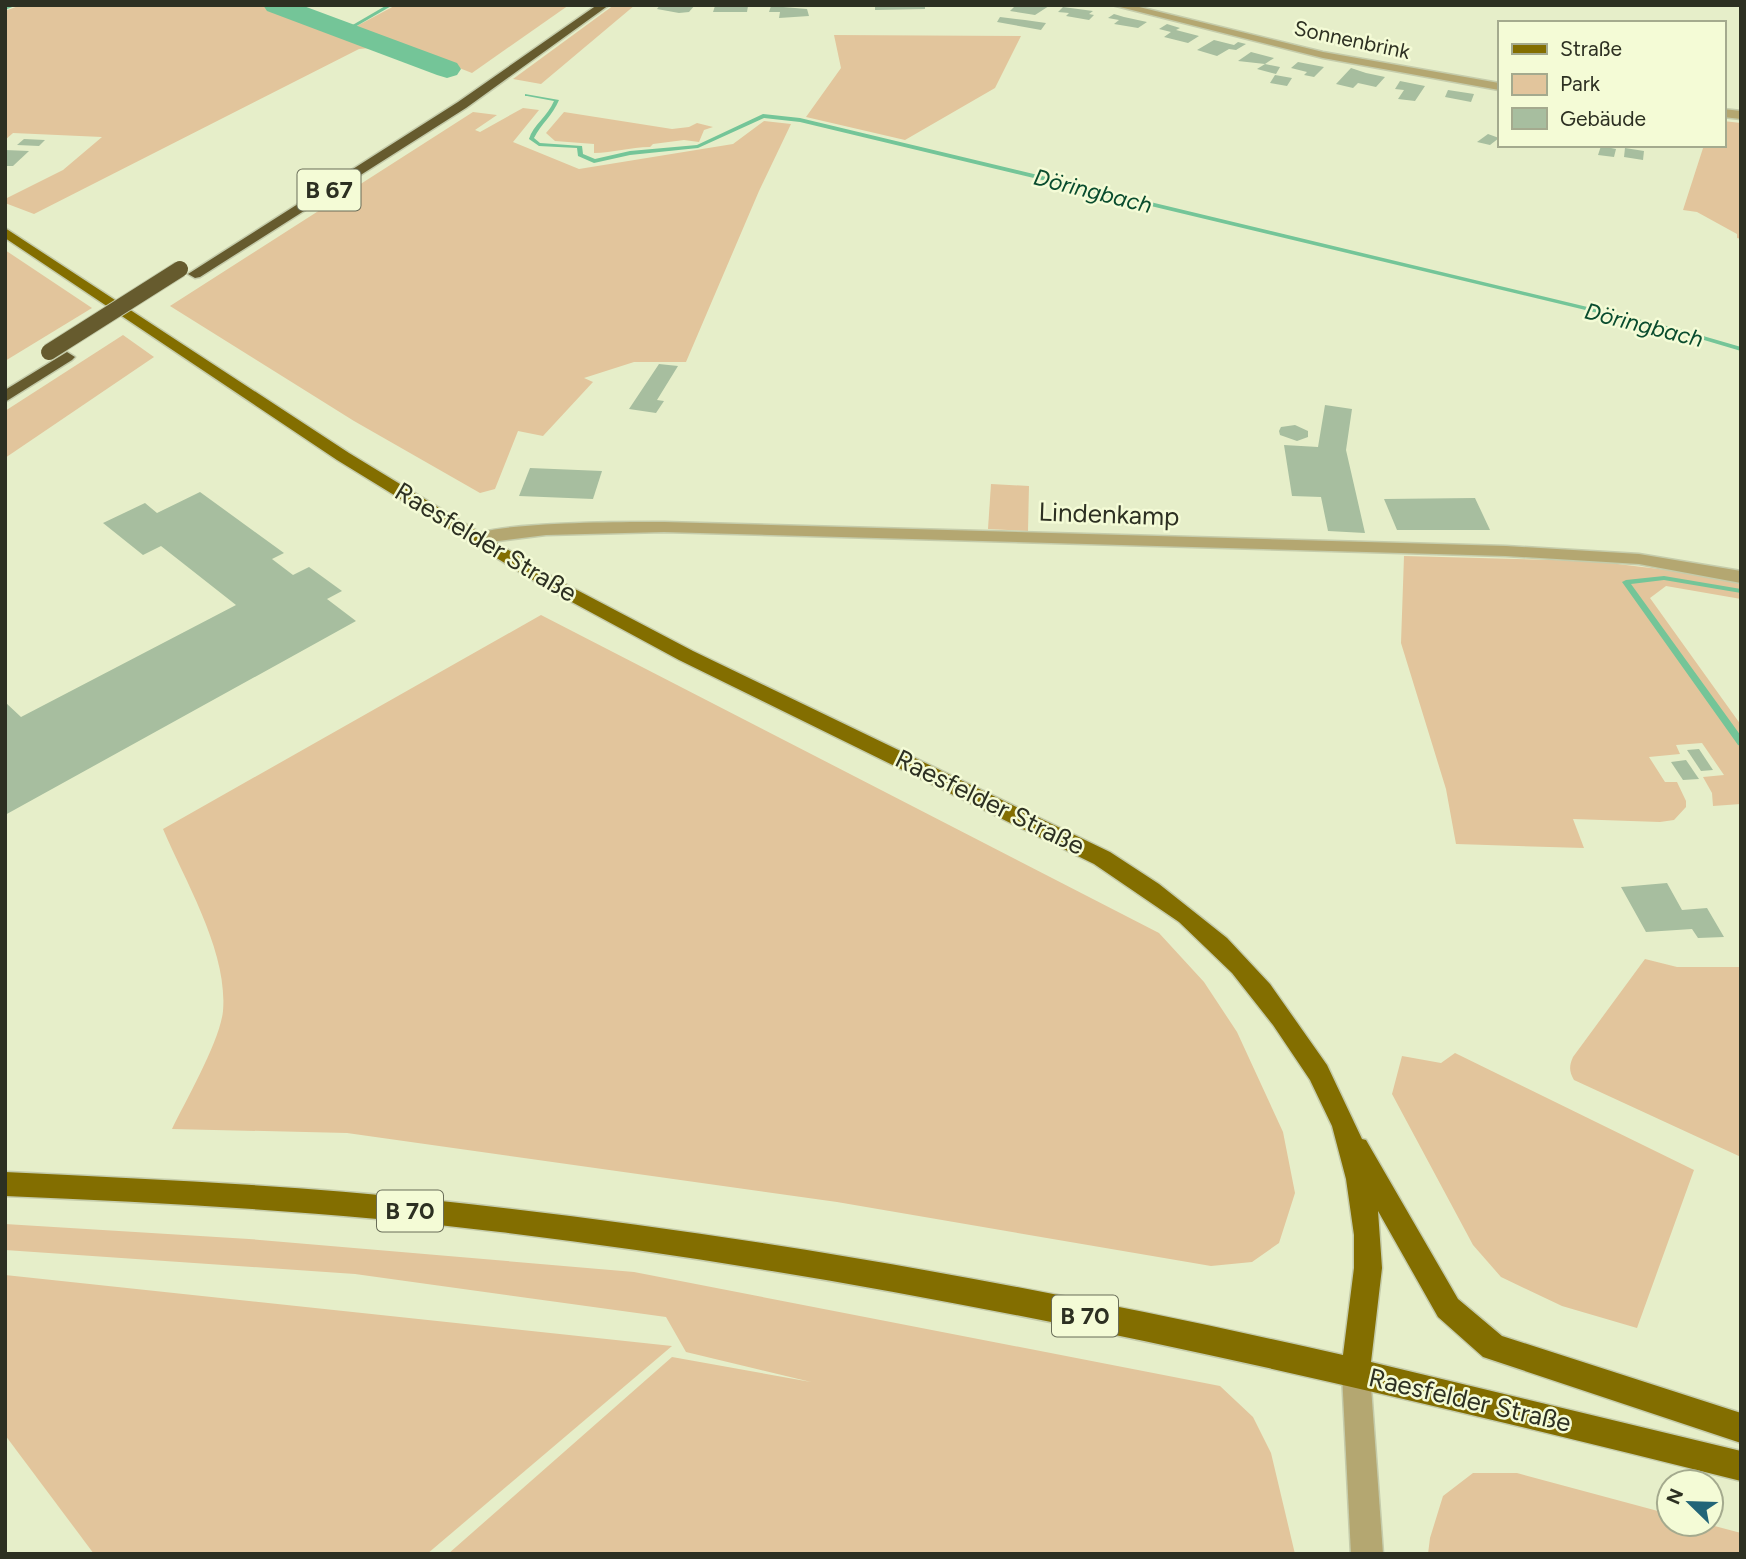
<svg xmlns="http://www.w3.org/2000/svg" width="1746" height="1559" font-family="Figtree,sans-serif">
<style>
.green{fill:#e2c59c}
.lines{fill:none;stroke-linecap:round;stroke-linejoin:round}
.stream{fill:#74c598;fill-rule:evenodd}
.river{fill:#74c598;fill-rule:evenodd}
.building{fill:#a7be9f}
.minor-casing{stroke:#c5ccab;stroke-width:3}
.major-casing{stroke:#c5ccab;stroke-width:3}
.highway-casing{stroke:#c5ccab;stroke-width:3}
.minor{fill:#b4a771;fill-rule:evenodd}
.major{fill:#836e00;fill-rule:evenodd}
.highway{fill:#665b2e;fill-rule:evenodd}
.highway-bridge-casing{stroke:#c5ccab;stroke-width:18;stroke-linecap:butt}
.highway-bridge{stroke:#665b2e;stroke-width:16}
.labels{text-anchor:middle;stroke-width:5;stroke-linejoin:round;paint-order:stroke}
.far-street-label{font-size:21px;fill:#2d3022;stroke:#f4fbd6}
.far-water-label{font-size:23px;font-style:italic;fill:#094c2e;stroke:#f4fbd6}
.shield{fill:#f4fbd6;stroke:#696d58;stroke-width:2}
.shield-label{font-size:24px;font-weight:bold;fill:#2d3022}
.street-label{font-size:26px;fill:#2d3022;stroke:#f4fbd6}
</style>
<rect width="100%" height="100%" fill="#e6eec9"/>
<!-- green -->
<g class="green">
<polygon points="21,5 263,5 370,48 359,49 34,214 5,203 5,199 63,170 102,137 13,133 5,140 5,11"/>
<polygon points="396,5 569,5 472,73 355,27"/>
<polygon points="614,5 635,5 541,84 513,79"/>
<polygon points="834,35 1021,36 995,88 905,140 806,117 841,68"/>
<polygon points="523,108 539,110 513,142 579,169 733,144 764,121 791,124 759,191 686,362 634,362 584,378 593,382 543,436 518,431 495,489 480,493 354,421 170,306 473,112 497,115 475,130 480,132"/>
<path d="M564,112L672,129L689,127L697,123L713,127L704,130L699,142L684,140L653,144L650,147C630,147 613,153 594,153V144L555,141L546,133Z"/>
<polygon points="1723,121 1741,123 1741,239 1737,238 1737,234 1697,212 1683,210 1704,145 1723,145"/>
<polygon points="5,250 92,308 5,361"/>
<polygon points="123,335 154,357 5,458 5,411"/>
<polygon points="991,484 1029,486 1028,531 988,529"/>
<polygon points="1404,556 1593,561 1667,570 1741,583 1741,599 1666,586 1650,598 1741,725 1741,804 1713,806 1712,793 1703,777 1724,775 1702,743 1676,745 1680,754 1649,757 1665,782 1677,782 1686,801 1686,807 1674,820 1660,822 1573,819 1584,848 1456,844 1446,789 1401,643"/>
<path d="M541,615L1159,933L1204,982L1237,1032L1283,1132L1295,1193L1279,1243L1252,1262L1211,1266L837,1202L347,1133L172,1129C186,1100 220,1041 223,1011C228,952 186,883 163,829Z"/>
<path d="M1645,959L1677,967H1741V1157L1574,1080C1569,1071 1569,1066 1573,1057Z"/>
<polygon points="1455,1053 1694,1170 1637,1328 1562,1306 1501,1277 1473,1245 1392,1094 1402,1056 1441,1063"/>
<polygon points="5,1224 249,1239 634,1272 1220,1386 1253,1417 1271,1453 1295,1554 448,1554 672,1357 811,1382 686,1352 666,1317 355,1274 5,1250"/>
<polygon points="5,1275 672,1346 427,1554 94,1554 5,1435"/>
<polygon points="1473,1473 1517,1473 1669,1514 1669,1524 1707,1524 1741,1533 1741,1554 1428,1554 1430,1538 1443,1496"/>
</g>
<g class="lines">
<!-- stream -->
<g class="stream">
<polygon points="10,5 17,5 5,10 5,7"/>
<polygon points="387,5 393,5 348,31 344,30"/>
<path d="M525,94L559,100C553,115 541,124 534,138L540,143L582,146L583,154L595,159L630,151L697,145L763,114L800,118L1679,329L1741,347V351L1677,332L800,122L764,118L698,148L630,155L594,163L578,156L577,148L539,146L529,139C533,125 548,116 554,101L527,96H525Z"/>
<polygon points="1664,576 1741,589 1741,593 1664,580 1631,584 1741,736 1741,746 1738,745 1622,582 1626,580"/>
</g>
<!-- river -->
<polygon class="river" points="263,5 301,5 457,63 461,69 457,75 447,78 437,75 267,11"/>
</g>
<!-- building -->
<g class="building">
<polygon points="660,5 695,5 689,12 679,13 657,9"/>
<polygon points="875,5 925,5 925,9 875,10"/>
<polygon points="1016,5 1046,5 1049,6 1035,15 1010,11"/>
<polygon points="715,6 748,6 747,12 713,12"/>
<polygon points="771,6 807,9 809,16 779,18 780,12 769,12"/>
<polygon points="1063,7 1093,11 1089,14 1094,15 1089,20 1066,16 1069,13 1058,12"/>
<polygon points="1114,14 1124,17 1147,22 1138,28 1114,24 1119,20 1108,18"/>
<polygon points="1000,17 1025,20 1046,23 1041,30 997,22"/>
<polygon points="1167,24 1180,28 1176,30 1199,36 1188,43 1164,37 1171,32 1159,29"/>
<polygon points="1214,40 1234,45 1238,42 1246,44 1236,50 1229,49 1217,56 1197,50"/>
<polygon points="1251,52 1274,58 1265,64 1238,61"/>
<polygon points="1298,62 1324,67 1314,77 1304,75 1307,72 1291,68"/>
<polygon points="1265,64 1280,67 1276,74 1257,69"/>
<polygon points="1351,68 1366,73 1385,77 1376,87 1358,83 1353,88 1336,84"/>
<polygon points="1275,75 1292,78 1287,86 1270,83"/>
<polygon points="1400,81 1425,86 1415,101 1398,99 1404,90 1395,89"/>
<polygon points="1448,90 1474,94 1471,102 1445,97"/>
<polygon points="1488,134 1499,138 1490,145 1477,142"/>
<polygon points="24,139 45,140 39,146 17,145"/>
<polygon points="1601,146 1616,149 1614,157 1598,155"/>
<polygon points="1625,148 1644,151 1643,160 1624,157"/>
<polygon points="5,150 29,151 13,166 5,166"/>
<polygon points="659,364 678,366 657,400 664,401 656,413 629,409"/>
<polygon points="1325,405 1352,409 1346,450 1365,533 1328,531 1321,497 1292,496 1284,445 1318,447"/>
<polygon points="1295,425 1308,431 1308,437 1297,441 1280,435 1279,431 1281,427"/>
<polygon points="530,468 602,471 593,499 519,496"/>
<polygon points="200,492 284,553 272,559 293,575 309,567 342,591 327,599 356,621 5,815 5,702 21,717 236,605 161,546 143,555 103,523 145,503 157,513"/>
<polygon points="1475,498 1490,530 1397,530 1384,499"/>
<polygon points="1699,749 1713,770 1701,771 1687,750"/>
<polygon points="1686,760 1699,779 1683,780 1671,762"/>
<polygon points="1667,883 1682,910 1707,908 1724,937 1698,938 1692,929 1646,932 1621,887"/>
</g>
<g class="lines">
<!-- minor casing -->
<g class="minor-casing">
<g id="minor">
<polygon points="1112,5 1131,5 1323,52 1499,83 1499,90 1323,58"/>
<polygon points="1723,109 1741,111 1741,119 1723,117"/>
<path d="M664,522L1506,546L1639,554L1741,571V583L1639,564L1506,556L664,532L546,535L475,544L466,539C482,521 633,522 664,522Z"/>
<polygon points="1356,1359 1366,1363 1370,1373 1383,1554 1351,1554 1342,1373 1346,1363"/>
</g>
</g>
<!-- major casing -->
<g class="major-casing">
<path id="major" d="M5,228L349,453L556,579L693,651L1110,852L1159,884L1227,938L1270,984L1327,1065L1362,1139L1366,1140L1458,1299L1502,1336L1741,1413V1443L1483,1357L1438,1317L1378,1211L1382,1268L1371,1362L1741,1451V1481C1331,1378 920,1283 500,1232C336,1212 170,1203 5,1196V1172C148,1179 290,1185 432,1200C738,1232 1043,1287 1343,1355L1354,1268V1235L1346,1179L1332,1126L1310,1080L1273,1025L1232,973L1179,922L1094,864L679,660L544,587L337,460L5,238Z"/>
</g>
<!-- highway casing -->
<g class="highway-casing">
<g id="highway">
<polygon points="597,5 609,5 466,108 200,277 195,278 188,274 458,102"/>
<polygon points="67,352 75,357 72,360 5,402 5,390"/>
</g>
</g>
<!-- minor -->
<use href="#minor" class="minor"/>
<!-- major -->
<use href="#major" class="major"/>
<!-- highway -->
<use href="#highway" class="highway"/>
<!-- highway-bridge casing -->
<g class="highway-bridge-casing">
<polyline id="highway-bridge" points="49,352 180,269"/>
</g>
<!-- highway-bridge -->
<use href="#highway-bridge" class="highway-bridge"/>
</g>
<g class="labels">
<!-- far-street labels -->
<g class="far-street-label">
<text transform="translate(1352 40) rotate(12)" y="7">Sonnenbrink</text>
</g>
<!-- far-water labels -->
<g class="far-water-label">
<text transform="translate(1093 191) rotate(14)" y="8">Döringbach</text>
<text transform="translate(1644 325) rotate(14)" y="8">Döringbach</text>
</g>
<!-- shield labels -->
<g class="shield">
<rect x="297.5" y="169.5" width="63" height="41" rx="5"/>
<rect x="377" y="1190.5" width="66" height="41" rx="5"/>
<rect x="1052" y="1295.5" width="66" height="41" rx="5"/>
</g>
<g class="shield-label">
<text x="329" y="198">B 67</text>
<text x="410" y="1219">B 70</text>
<text x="1085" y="1324">B 70</text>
</g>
<!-- street labels -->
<g class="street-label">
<text transform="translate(1109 514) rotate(2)" y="9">Lindenkamp</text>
<text transform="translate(486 542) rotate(31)" y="9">Raesfelder Straße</text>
<text transform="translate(990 802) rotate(26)" y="9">Raesfelder Straße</text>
<text transform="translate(1470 1400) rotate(13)" y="9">Raesfelder Straße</text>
</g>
</g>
<!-- border -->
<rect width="1746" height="1559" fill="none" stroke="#2d3022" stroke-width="14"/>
<!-- legend -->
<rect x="1498" y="21" width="228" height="126" fill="#f4fbd6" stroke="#a4aa8e" stroke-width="2"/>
<rect x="1512" y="44" width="35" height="10" fill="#836e00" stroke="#a4aa8e" stroke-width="2"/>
<text x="1560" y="56" font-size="21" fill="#2d3022">Straße</text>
<rect x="1512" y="74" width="35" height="21" fill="#e2c59c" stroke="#a4aa8e" stroke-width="2"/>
<text x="1560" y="91" font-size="21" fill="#2d3022">Park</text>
<rect x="1512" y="108" width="35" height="21" fill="#a7be9f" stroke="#a4aa8e" stroke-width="2"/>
<text x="1560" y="126" font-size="21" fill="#2d3022">Gebäude</text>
<!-- north arrow -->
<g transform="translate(1690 1503) rotate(293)"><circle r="33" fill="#f4fbd6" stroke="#a4aa8e" stroke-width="2"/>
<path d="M0-5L12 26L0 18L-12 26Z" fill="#226578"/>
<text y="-10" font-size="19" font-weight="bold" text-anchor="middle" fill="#2d3022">N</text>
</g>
</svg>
